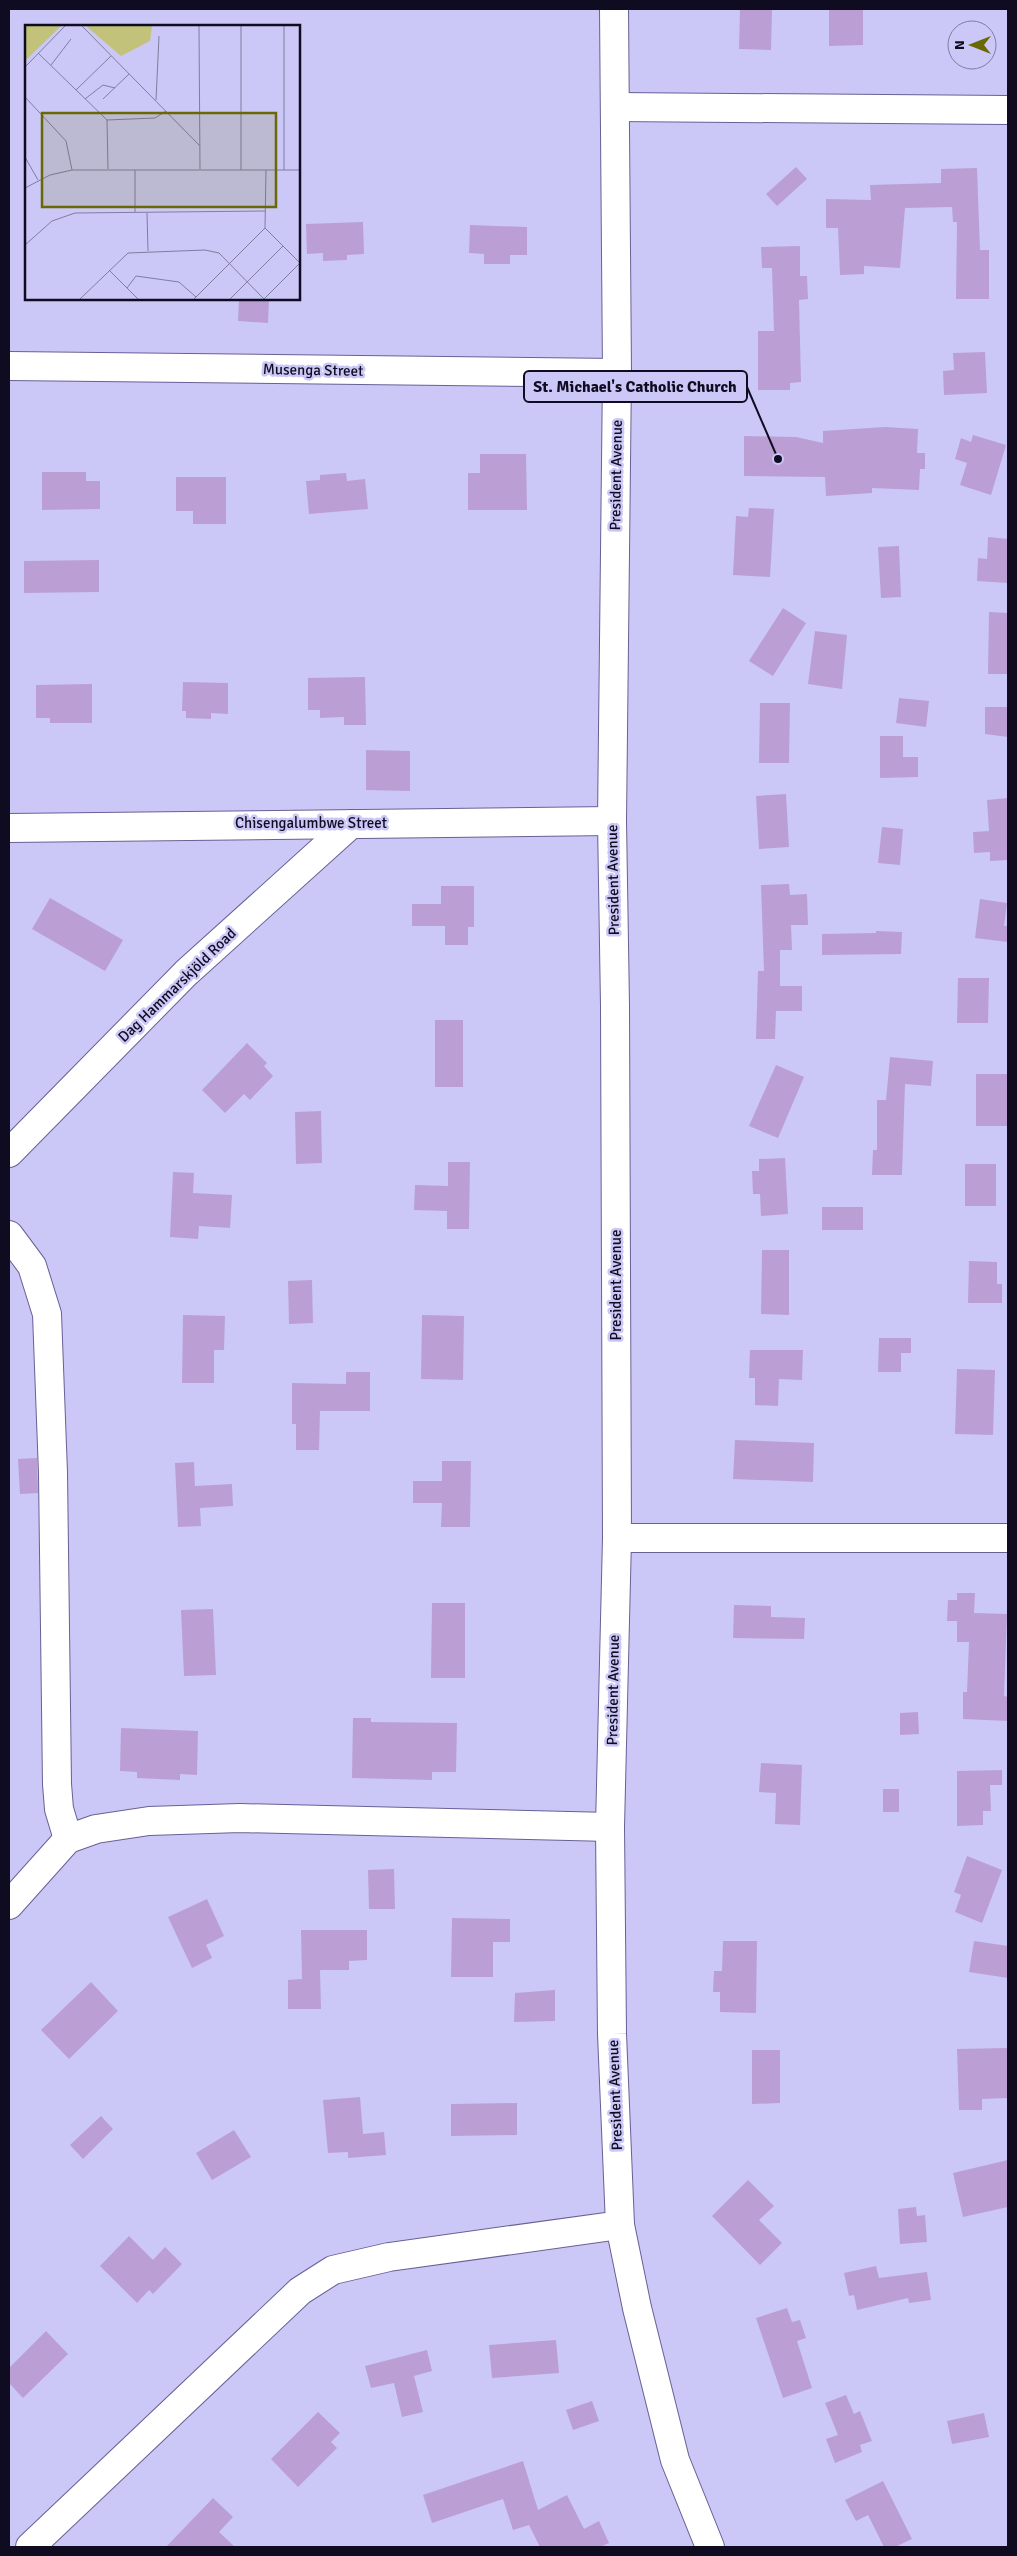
<svg xmlns="http://www.w3.org/2000/svg" width="1017" height="2556" font-family="Signika,sans-serif">
<style>
.building{fill:#bb9fd4}
.lines{fill:none;stroke-linecap:round;stroke-linejoin:round}
.minor-casing{stroke:#676195;stroke-width:30}
.minor{stroke:#fff;stroke-width:28}
.labels{text-anchor:middle;stroke-width:5;stroke-linejoin:round;paint-order:stroke}
.street-label{font-size:15px;fill:#0f0c21;stroke:#cbc8f7}
.inset-road{fill:none;stroke:#807da1;stroke-width:1}
.view{fill:#6a6802;fill-opacity:0.15;stroke:#6a6802;stroke-width:2.5}
.inset-edge{fill:none;stroke:#0f0c21;stroke-width:2.5}
.leader{fill:none;stroke:#0f0c21;stroke-width:2}
.callout-dot{fill:#0f0c21;stroke:#cbc8f7;stroke-width:2}
.callout{fill:#cbc8f7;stroke:#0f0c21;stroke-width:2}
.callout-label{font-size:16px;text-anchor:middle;font-weight:bold;fill:#0f0c21}
</style>
<rect width="100%" height="100%" fill="#cbc8f7"/>
<!-- building -->
<g class="building">
<polygon points="740,9 772,9 771,50 739,49"/>
<polygon points="829,9 863,9 863,45 829,46"/>
<polygon points="796,167 807,179 777,206 766,194"/>
<polygon points="977,168 980,250 989,250 989,299 956,299 957,222 953,222 952,207 905,208 900,268 864,266 864,274 840,275 838,228 826,228 826,199 871,200 870,185 941,183 941,169"/>
<polygon points="363,222 364,254 347,255 347,260 323,261 323,253 307,254 306,224"/>
<polygon points="470,225 527,227 527,255 510,255 510,264 484,264 484,254 469,253"/>
<polygon points="800,246 800,276 807,276 808,299 799,300 801,382 790,383 790,390 758,390 758,331 774,331 772,268 762,268 761,247"/>
<polygon points="239,299 269,299 268,323 238,321"/>
<polygon points="985,352 987,393 944,395 943,371 954,370 953,353"/>
<polygon points="885,427 918,429 917,453 925,453 925,469 920,469 919,490 872,488 872,493 826,496 825,477 744,476 744,436 796,437 823,443 823,431"/>
<polygon points="973,435 1006,445 991,495 960,485 967,463 955,459 961,438 971,442"/>
<polygon points="480,454 526,454 527,510 468,510 468,473 480,473"/>
<polygon points="42,472 86,472 86,481 100,481 100,509 42,510"/>
<polygon points="346,473 347,481 365,479 368,509 309,514 306,481 320,480 320,475"/>
<polygon points="176,477 226,477 226,524 193,524 193,511 176,511"/>
<polygon points="749,508 774,509 770,577 733,575 736,516 748,517"/>
<polygon points="988,537 1008,539 1008,583 977,581 978,558 987,559"/>
<polygon points="899,546 901,597 881,598 878,547"/>
<polygon points="99,560 99,592 24,593 24,561"/>
<polygon points="783,608 806,623 773,676 749,661"/>
<polygon points="989,612 1008,613 1008,674 988,674"/>
<polygon points="815,631 847,635 842,689 808,684"/>
<polygon points="365,677 366,725 344,725 344,717 320,718 320,710 308,710 308,678"/>
<polygon points="183,682 228,683 228,714 211,713 211,719 186,718 186,711 182,711"/>
<polygon points="92,684 92,723 50,723 50,718 36,718 36,685"/>
<polygon points="899,698 929,701 926,727 896,723"/>
<polygon points="760,703 790,703 789,763 759,763"/>
<polygon points="985,707 1008,707 1008,737 985,734"/>
<polygon points="880,736 903,736 903,757 918,757 918,777 880,778"/>
<polygon points="366,750 410,751 410,791 366,790"/>
<polygon points="786,794 789,847 759,849 756,796"/>
<polygon points="1008,798 1008,860 990,861 990,852 974,853 973,832 989,831 987,800"/>
<polygon points="882,827 903,829 900,865 878,863"/>
<polygon points="789,884 790,895 807,894 808,925 791,925 792,950 780,950 780,986 802,986 802,1011 776,1011 775,1039 756,1039 758,971 764,971 761,885"/>
<polygon points="441,886 474,886 474,927 468,927 468,945 445,945 445,926 412,926 412,904 441,904"/>
<polygon points="50,898 123,940 105,971 32,929"/>
<polygon points="980,899 1007,903 1004,926 1008,926 1008,942 975,938"/>
<polygon points="876,931 902,932 901,954 822,955 822,934 876,933"/>
<polygon points="958,978 989,978 988,1023 957,1023"/>
<rect x="435" y="1020" width="28" height="67"/>
<polygon points="247,1043 267,1063 264,1066 273,1076 250,1100 244,1094 225,1113 202,1090"/>
<polygon points="890,1057 933,1061 931,1086 905,1084 902,1175 872,1175 873,1150 877,1150 877,1100 886,1100"/>
<polygon points="776,1065 804,1077 778,1138 749,1126"/>
<rect x="976" y="1074" width="32" height="52"/>
<polygon points="321,1111 322,1163 296,1164 295,1112"/>
<polygon points="785,1158 788,1214 761,1216 760,1194 753,1194 752,1171 759,1171 759,1159"/>
<polygon points="448,1162 470,1162 469,1229 447,1229 447,1211 414,1210 415,1185 448,1186"/>
<rect x="965" y="1164" width="31" height="42"/>
<polygon points="173,1172 194,1173 193,1193 232,1195 230,1228 199,1226 198,1239 170,1237"/>
<rect x="822" y="1207" width="41" height="23"/>
<polygon points="762,1250 789,1250 789,1315 761,1314"/>
<polygon points="969,1261 997,1262 997,1284 1002,1284 1002,1303 968,1303"/>
<polygon points="312,1280 313,1323 289,1324 288,1281"/>
<polygon points="183,1315 225,1316 224,1350 214,1350 214,1383 182,1383"/>
<polygon points="422,1315 464,1316 463,1380 421,1379"/>
<polygon points="879,1338 911,1338 911,1353 901,1353 901,1372 878,1372"/>
<polygon points="750,1350 803,1350 802,1380 779,1379 778,1406 755,1405 755,1378 749,1378"/>
<polygon points="957,1369 995,1370 993,1435 955,1434"/>
<polygon points="346,1372 370,1372 370,1411 320,1411 319,1450 296,1450 296,1424 292,1424 292,1383 346,1384"/>
<polygon points="735,1440 814,1443 813,1482 733,1479"/>
<polygon points="37,1458 38,1493 20,1494 18,1459"/>
<polygon points="442,1461 471,1461 470,1527 441,1527 442,1503 413,1503 413,1481 442,1481"/>
<polygon points="194,1462 195,1486 232,1484 233,1506 200,1508 201,1526 178,1527 175,1463"/>
<polygon points="957,1593 975,1593 974,1613 1007,1614 1004,1696 1008,1697 1008,1721 963,1719 963,1692 967,1692 969,1642 957,1642 957,1621 947,1621 948,1600 957,1600"/>
<polygon points="432,1603 465,1603 465,1678 431,1678"/>
<polygon points="734,1605 771,1606 771,1617 805,1618 804,1639 733,1638"/>
<polygon points="213,1609 216,1675 184,1676 181,1610"/>
<polygon points="918,1712 919,1734 900,1735 900,1713"/>
<polygon points="353,1718 371,1718 371,1722 457,1723 456,1772 432,1772 432,1780 352,1778"/>
<polygon points="121,1728 198,1731 197,1775 180,1774 180,1780 137,1778 137,1772 120,1771"/>
<polygon points="761,1763 802,1765 800,1825 775,1824 776,1793 759,1792"/>
<polygon points="1002,1770 1002,1785 990,1785 991,1811 983,1811 983,1825 957,1826 957,1771"/>
<rect x="883" y="1789" width="16" height="23"/>
<polygon points="967,1856 1002,1870 982,1923 955,1912 961,1895 954,1892"/>
<polygon points="394,1869 395,1909 369,1909 368,1870"/>
<polygon points="207,1899 224,1936 206,1945 212,1958 192,1968 168,1917"/>
<polygon points="452,1918 510,1919 510,1942 493,1942 493,1977 451,1977"/>
<polygon points="301,1930 367,1930 367,1960 349,1961 349,1970 320,1970 321,2009 288,2009 288,1980 302,1979"/>
<polygon points="723,1941 757,1941 756,2013 720,2012 720,1992 713,1992 714,1971 722,1971"/>
<polygon points="974,1941 1008,1946 1008,1978 969,1972"/>
<polygon points="91,1982 118,2011 69,2059 41,2030"/>
<polygon points="555,1990 555,2021 514,2022 515,1993"/>
<polygon points="1008,2048 1008,2098 982,2099 982,2110 959,2110 957,2049"/>
<polygon points="752,2050 780,2050 780,2103 752,2104"/>
<polygon points="360,2097 363,2134 384,2132 386,2155 348,2158 348,2152 328,2153 323,2100"/>
<polygon points="517,2103 517,2135 451,2136 451,2104"/>
<polygon points="101,2116 113,2129 83,2159 70,2145"/>
<polygon points="234,2130 251,2157 212,2180 196,2153"/>
<polygon points="1008,2160 1008,2207 963,2217 953,2173"/>
<polygon points="748,2180 774,2206 759,2220 782,2243 760,2265 712,2216"/>
<polygon points="916,2207 917,2216 925,2215 927,2242 900,2244 898,2209"/>
<polygon points="129,2236 153,2260 165,2247 182,2264 153,2294 149,2290 137,2303 100,2266"/>
<polygon points="876,2266 879,2278 927,2272 931,2300 909,2303 908,2298 857,2310 854,2295 849,2296 844,2273"/>
<polygon points="787,2308 792,2322 800,2320 806,2338 797,2341 812,2388 783,2398 756,2318"/>
<polygon points="46,2331 68,2354 23,2398 9,2383 9,2368"/>
<polygon points="556,2340 559,2373 492,2378 489,2345"/>
<polygon points="427,2350 432,2371 414,2376 423,2412 402,2417 394,2383 371,2388 365,2366"/>
<polygon points="846,2395 854,2414 860,2411 872,2441 860,2445 862,2452 835,2463 826,2439 838,2435 825,2403"/>
<polygon points="592,2401 599,2421 573,2430 566,2410"/>
<polygon points="318,2412 340,2433 331,2442 337,2448 298,2487 271,2459"/>
<polygon points="984,2413 989,2437 952,2444 947,2421"/>
<polygon points="523,2461 538,2510 567,2495 584,2529 599,2521 609,2543 600,2547 540,2547 529,2525 513,2530 503,2499 432,2523 423,2495"/>
<polygon points="883,2481 912,2539 895,2547 884,2547 868,2515 856,2521 845,2500"/>
<polygon points="213,2498 233,2517 219,2532 235,2547 166,2547"/>
</g>
<g class="lines">
<!-- minor casing -->
<g class="minor-casing">
<g id="minor">
<polyline points="614,9 617,373 612,821 615,1006 617,1538 610,1827 612,2034 620,2225 637,2308 675,2460 710,2547"/>
<polyline points="616,107 1008,110"/>
<polyline points="9,366 617,373"/>
<polyline points="9,828 612,821"/>
<polyline points="9,1153 186,973 351,824"/>
<polyline points="9,1235 32,1266 47,1314 53,1473 57,1784 59,1809 68,1839"/>
<polyline points="617,1538 1008,1538"/>
<polyline points="9,1905 68,1839 96,1829 149,1821 240,1818 610,1827"/>
<polyline points="30,2547 300,2291 333,2270 389,2257 620,2225"/>
</g>
</g>
<!-- minor -->
<use href="#minor" class="minor"/>
</g>
<g class="labels">
<!-- street labels -->
<g class="street-label">
<text transform="translate(313 370) rotate(1)" y="5">Musenga Street</text>
<text transform="translate(616 475) rotate(-89)" y="5">President Avenue</text>
<text x="311" y="828">Chisengalumbwe Street</text>
<text transform="translate(613 880) rotate(-91)" y="5">President Avenue</text>
<text transform="translate(177 985) rotate(-44)" y="5">Dag Hammarskjöld Road</text>
<text transform="translate(616 1285) rotate(-90)" y="5">President Avenue</text>
<text transform="translate(613 1690) rotate(-89)" y="5">President Avenue</text>
<text transform="translate(615 2095) rotate(-92)" y="5">President Avenue</text>
</g>
</g>
<!-- overview -->
<g transform="translate(25 25)">
<rect width="275" height="275" fill="#cbc8f7"/>
<path d="M0,1H36L0,36ZM61,1H127L125,16L96,31Z" fill="#c2c27a"/>
<path class="inset-road" d="M57,1L175,121M174,1L175,144M216,1V145M13,28L82,95L83,144M26,40L46,14M0,42L40,1M51,65L86,31M0,72L41,116L47,145M60,74L78,60L90,63M78,74L104,49M131,75L134,11M82,95L130,93L141,86M0,132L13,155M110,145V187M259,145V1M0,163L25,150L47,145H275M122,188L123,226M240,203L275,238M0,220L27,196L50,188L240,186M84,245L113,274M102,263L111,251L154,257L171,272M55,274L103,228L180,225L194,228L239,274M169,274L240,203L241,145M205,274L258,221M239,274L275,238"/>
<path class="view" d="M17,88H251V182H17Z"/>
<rect width="275" height="275" class="inset-edge"/>
</g>
<!-- callouts -->
<path class="leader" d="M778 459L747 387"/>
<circle class="callout-dot" cx="778" cy="459" r="5"/>
<rect class="callout" x="524" y="371" width="223" height="31" rx="5"/>
<g class="callout-label">
<text x="635" y="392">St. Michael's Catholic Church</text>
</g>
<!-- border -->
<rect width="1017" height="2556" fill="none" stroke="#0f0c21" stroke-width="20"/>
<!-- north arrow -->
<g transform="translate(972 45) rotate(270)"><circle r="24" fill="#cbc8f7" stroke="#807da1"/>
<path d="M0-4L9 19L0 12L-9 19Z" fill="#6a6802"/>
<text y="-8" font-size="14" font-weight="bold" text-anchor="middle" fill="#0f0c21">N</text>
</g>
</svg>
